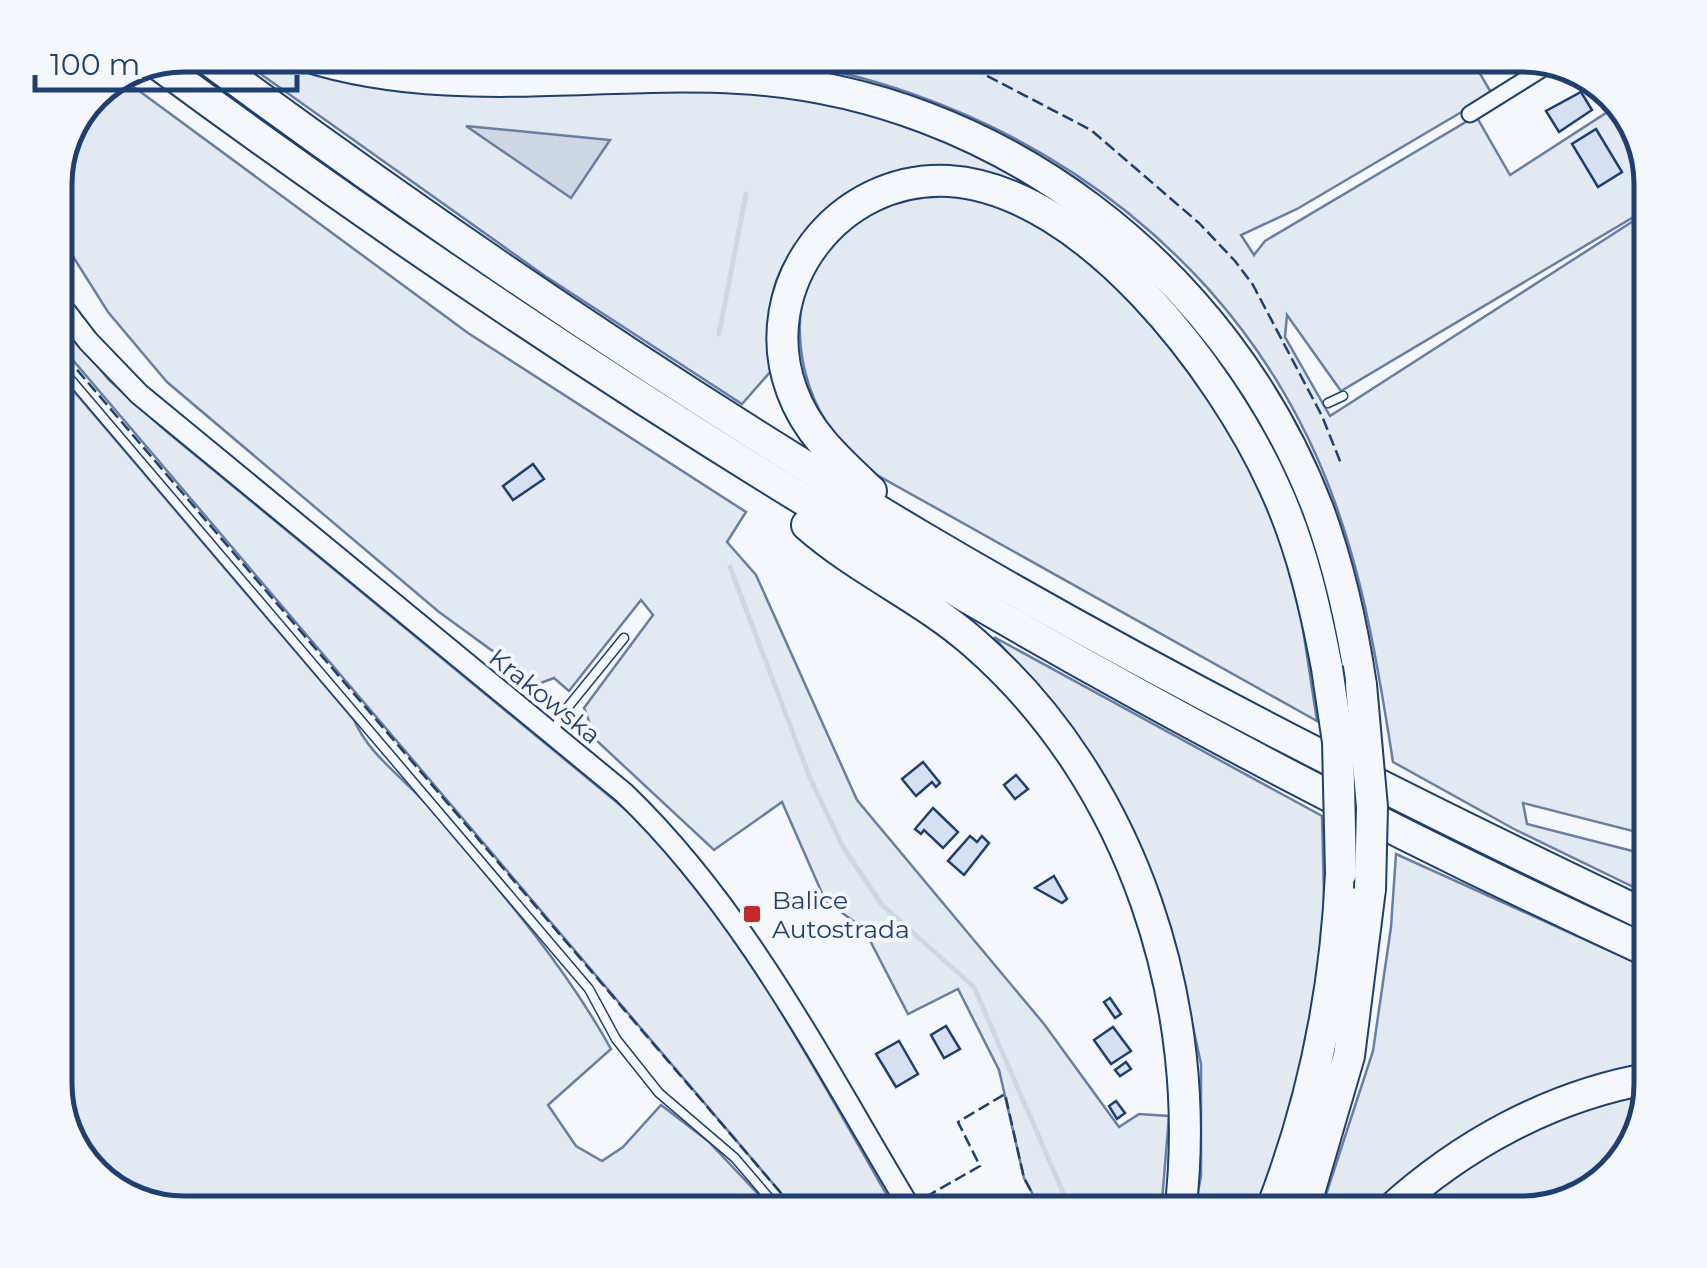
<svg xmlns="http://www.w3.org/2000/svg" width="1707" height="1268" font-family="Montserrat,sans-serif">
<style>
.green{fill:#e3e9f0;stroke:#687fa3;stroke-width:2.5}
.water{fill:#cfd7e4;stroke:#687fa3;stroke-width:2.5}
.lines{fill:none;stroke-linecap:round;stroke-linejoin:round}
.stream{stroke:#cfd7e4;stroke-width:5}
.building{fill:#d5e0f0;stroke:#1d3f73;stroke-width:2.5}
.service-casing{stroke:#1d3f73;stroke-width:11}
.minor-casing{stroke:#1d3f73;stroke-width:19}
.tertiary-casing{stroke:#1d3f73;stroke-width:24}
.motorway-casing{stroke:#1d3f73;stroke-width:34}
.service{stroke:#f4f7fb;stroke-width:8}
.minor{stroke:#f4f7fb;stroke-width:15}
.tertiary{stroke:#f4f7fb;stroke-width:20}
.motorway{stroke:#f4f7fb;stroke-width:30}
.motorway-bridge-casing{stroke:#1d3f73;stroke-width:34;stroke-linecap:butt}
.motorway-bridge{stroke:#f4f7fb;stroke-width:30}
.fence{stroke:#1d3f73;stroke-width:2.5;stroke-dasharray:12 5;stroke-linecap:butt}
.wall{stroke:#1d3f73;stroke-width:5}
.poi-dot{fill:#c62828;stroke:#f4f7fb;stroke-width:4}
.labels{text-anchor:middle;stroke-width:8;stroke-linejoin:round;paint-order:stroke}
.street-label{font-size:25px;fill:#1d3f73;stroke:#f4f7fb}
.poi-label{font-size:25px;fill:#1d3f73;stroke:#f4f7fb;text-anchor:start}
.rim{fill:none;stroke:#1d3f73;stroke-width:5}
</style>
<rect width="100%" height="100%" fill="#f4f7fb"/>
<!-- green -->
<g class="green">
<path d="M234,55C270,55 289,66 322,73C381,85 442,91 502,93C595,97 689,81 782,92C1011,122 1207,276 1297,488C1321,543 1332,604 1345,663H1341C1315,539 1268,413 1183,316C1098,217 932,97 817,221C769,272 765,302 771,371L742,404L545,276Z"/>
<path d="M738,55H1351L1357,66L1378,55H1469L1492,94L1297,209L1241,235L1254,255L1265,241L1476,116L1510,175L1620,104C1644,133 1652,168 1652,206L1341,391L1287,315L1285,337L1330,416L1652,209V836L1523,803L1527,824L1652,856V896L1514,829L1393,762C1376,652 1358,542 1309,440C1203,218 979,80 738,55Z"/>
<polygon points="123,79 468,333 746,512 727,542 756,575 857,800 1044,1024 1119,1127 1139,1114 1169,1116 1161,1213 1043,1213 1024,1178 999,1070 958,989 908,1014 864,929 825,900 782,802 714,850 596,740 584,708 653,615 641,600 569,691 554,678 538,684 439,612 167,382 108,312 55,228 55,176 99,88"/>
<path d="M938,191L985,198L1038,222L1139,303L1244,444L1296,583L1317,721L868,470C855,455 838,440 827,423C788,364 787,264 850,220C877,201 907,197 938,191Z"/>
<path d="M55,315L109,380L166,431L659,837C754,953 823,1084 897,1213H798L55,339Z"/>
<path d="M55,369L354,720C370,756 403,777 428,806C494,884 561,959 611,1049L548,1105L576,1146L602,1161L623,1147L661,1105L708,1141L776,1213H184L105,1186L55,1091Z"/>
<polygon points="994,637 1322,816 1325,936 1308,1066 1257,1213 1194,1213 1201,1176 1201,1064 1182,977 1054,707"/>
<path d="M1396,854L1652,970V1064C1548,1080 1440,1138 1366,1213H1320L1373,1051L1391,927Z"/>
<polygon points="1650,1090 1630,1147 1543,1208 1522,1213 1406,1213 1464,1164 1555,1119"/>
</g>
<!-- water -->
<polygon class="water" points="466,126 610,140 571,198"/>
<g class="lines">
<!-- stream -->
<g class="stream">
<polyline points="719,334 746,194"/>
<polyline points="730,567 810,778 843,847 882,905 974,987 1072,1213"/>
</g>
</g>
<!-- building -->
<g class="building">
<polygon points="1581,92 1592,110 1559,132 1546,111"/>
<polygon points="1596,129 1622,172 1598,187 1572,144"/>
<polygon points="533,464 544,479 513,500 503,486"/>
<polygon points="923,762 940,783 936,787 932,782 916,796 902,779"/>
<polygon points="1016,775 1028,789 1015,799 1004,785"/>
<polygon points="933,808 958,832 943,848 924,830 921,834 915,829"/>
<polygon points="970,836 977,842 982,836 989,843 964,875 948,861"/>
<polygon points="1054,876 1067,899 1062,903 1035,888"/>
<polygon points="1110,998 1121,1014 1115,1018 1104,1002"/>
<polygon points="946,1026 960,1049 944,1058 931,1035"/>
<polygon points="1113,1027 1131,1051 1111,1064 1094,1040"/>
<polygon points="899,1041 918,1074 896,1087 876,1054"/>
<polygon points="1126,1062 1131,1069 1120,1076 1115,1070"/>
<polygon points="1116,1101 1125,1113 1117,1119 1109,1106"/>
</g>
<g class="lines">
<!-- service casing -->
<g class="service-casing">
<g id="service">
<polyline points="55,361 589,989 616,1039 659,1093 735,1158 782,1213"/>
<polyline points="1328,403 1343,396"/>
<polyline points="555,732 559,718 624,638"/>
</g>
</g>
<!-- minor casing -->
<g class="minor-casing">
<polyline id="minor" points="1470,114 1550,64"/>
</g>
<!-- tertiary casing -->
<g class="tertiary-casing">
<path id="tertiary" d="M55,298L88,341L139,394L624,793C747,911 825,1068 913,1213"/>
</g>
<!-- motorway casing -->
<g class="motorway-casing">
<g id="motorway">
<path d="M202,55C435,227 673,389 922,537C1159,677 1404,800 1652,918"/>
<path d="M303,55C446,101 592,70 739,78C997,92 1226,269 1318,509C1339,566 1352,625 1361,685"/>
<path d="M159,65C627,410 1123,711 1652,953"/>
<path d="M871,491C839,461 807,433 792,391C753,286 838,175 949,181C1086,190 1222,371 1274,486C1301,544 1315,605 1327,668"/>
<path d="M807,525C858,570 923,598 974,643C1134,782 1205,1007 1180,1213"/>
<path d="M1270,1213C1313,1104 1336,991 1341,873"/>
<polyline points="1303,1213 1349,1056 1370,889"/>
<path d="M1387,1213C1461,1145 1552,1095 1652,1078"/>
</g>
</g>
<!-- service -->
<use href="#service" class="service"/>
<!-- minor -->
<use href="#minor" class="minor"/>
<!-- tertiary -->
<use href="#tertiary" class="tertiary"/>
<!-- motorway -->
<use href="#motorway" class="motorway"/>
<!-- motorway-bridge casing -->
<g class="motorway-bridge-casing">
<g id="motorway-bridge">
<polyline points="1327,668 1338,742 1341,873"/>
<polyline points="1361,685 1372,807 1370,889"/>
</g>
</g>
<!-- motorway-bridge -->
<use href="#motorway-bridge" class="motorway-bridge"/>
<!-- fence -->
<g class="fence">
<polyline points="972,68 1091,130 1199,223 1235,261 1253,285 1322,416 1342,466"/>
<polyline points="55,344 798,1213"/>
<polyline points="940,1213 929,1195 980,1166 958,1122 1005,1094 1024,1178 1043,1213"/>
</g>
<!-- wall -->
<polyline class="wall" points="411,55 446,60 664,55"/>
</g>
<!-- markers -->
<rect class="poi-dot" x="742" y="904" width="20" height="20" rx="5"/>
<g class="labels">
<!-- street labels -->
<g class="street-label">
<text transform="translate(545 696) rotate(39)" y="9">Krakowska</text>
</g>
<!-- poi labels -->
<g class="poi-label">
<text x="772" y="909">Balice<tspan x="772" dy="29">Autostrada</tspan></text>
</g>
</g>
<!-- crop -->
<path d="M0 0H1707V1268H0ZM184 72H1522A112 112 0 0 1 1634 184V1084A112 112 0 0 1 1522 1196H184A112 112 0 0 1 72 1084V184A112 112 0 0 1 184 72Z" fill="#f4f7fb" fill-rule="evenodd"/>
<path class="rim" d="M184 72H1522A112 112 0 0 1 1634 184V1084A112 112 0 0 1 1522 1196H184A112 112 0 0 1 72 1084V184A112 112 0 0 1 184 72Z"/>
<!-- scale -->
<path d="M35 75v15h262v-15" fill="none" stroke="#1d3f73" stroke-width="5"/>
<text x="50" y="75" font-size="30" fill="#1d3f73" stroke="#f4f7fb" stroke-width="8" paint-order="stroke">100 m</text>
</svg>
